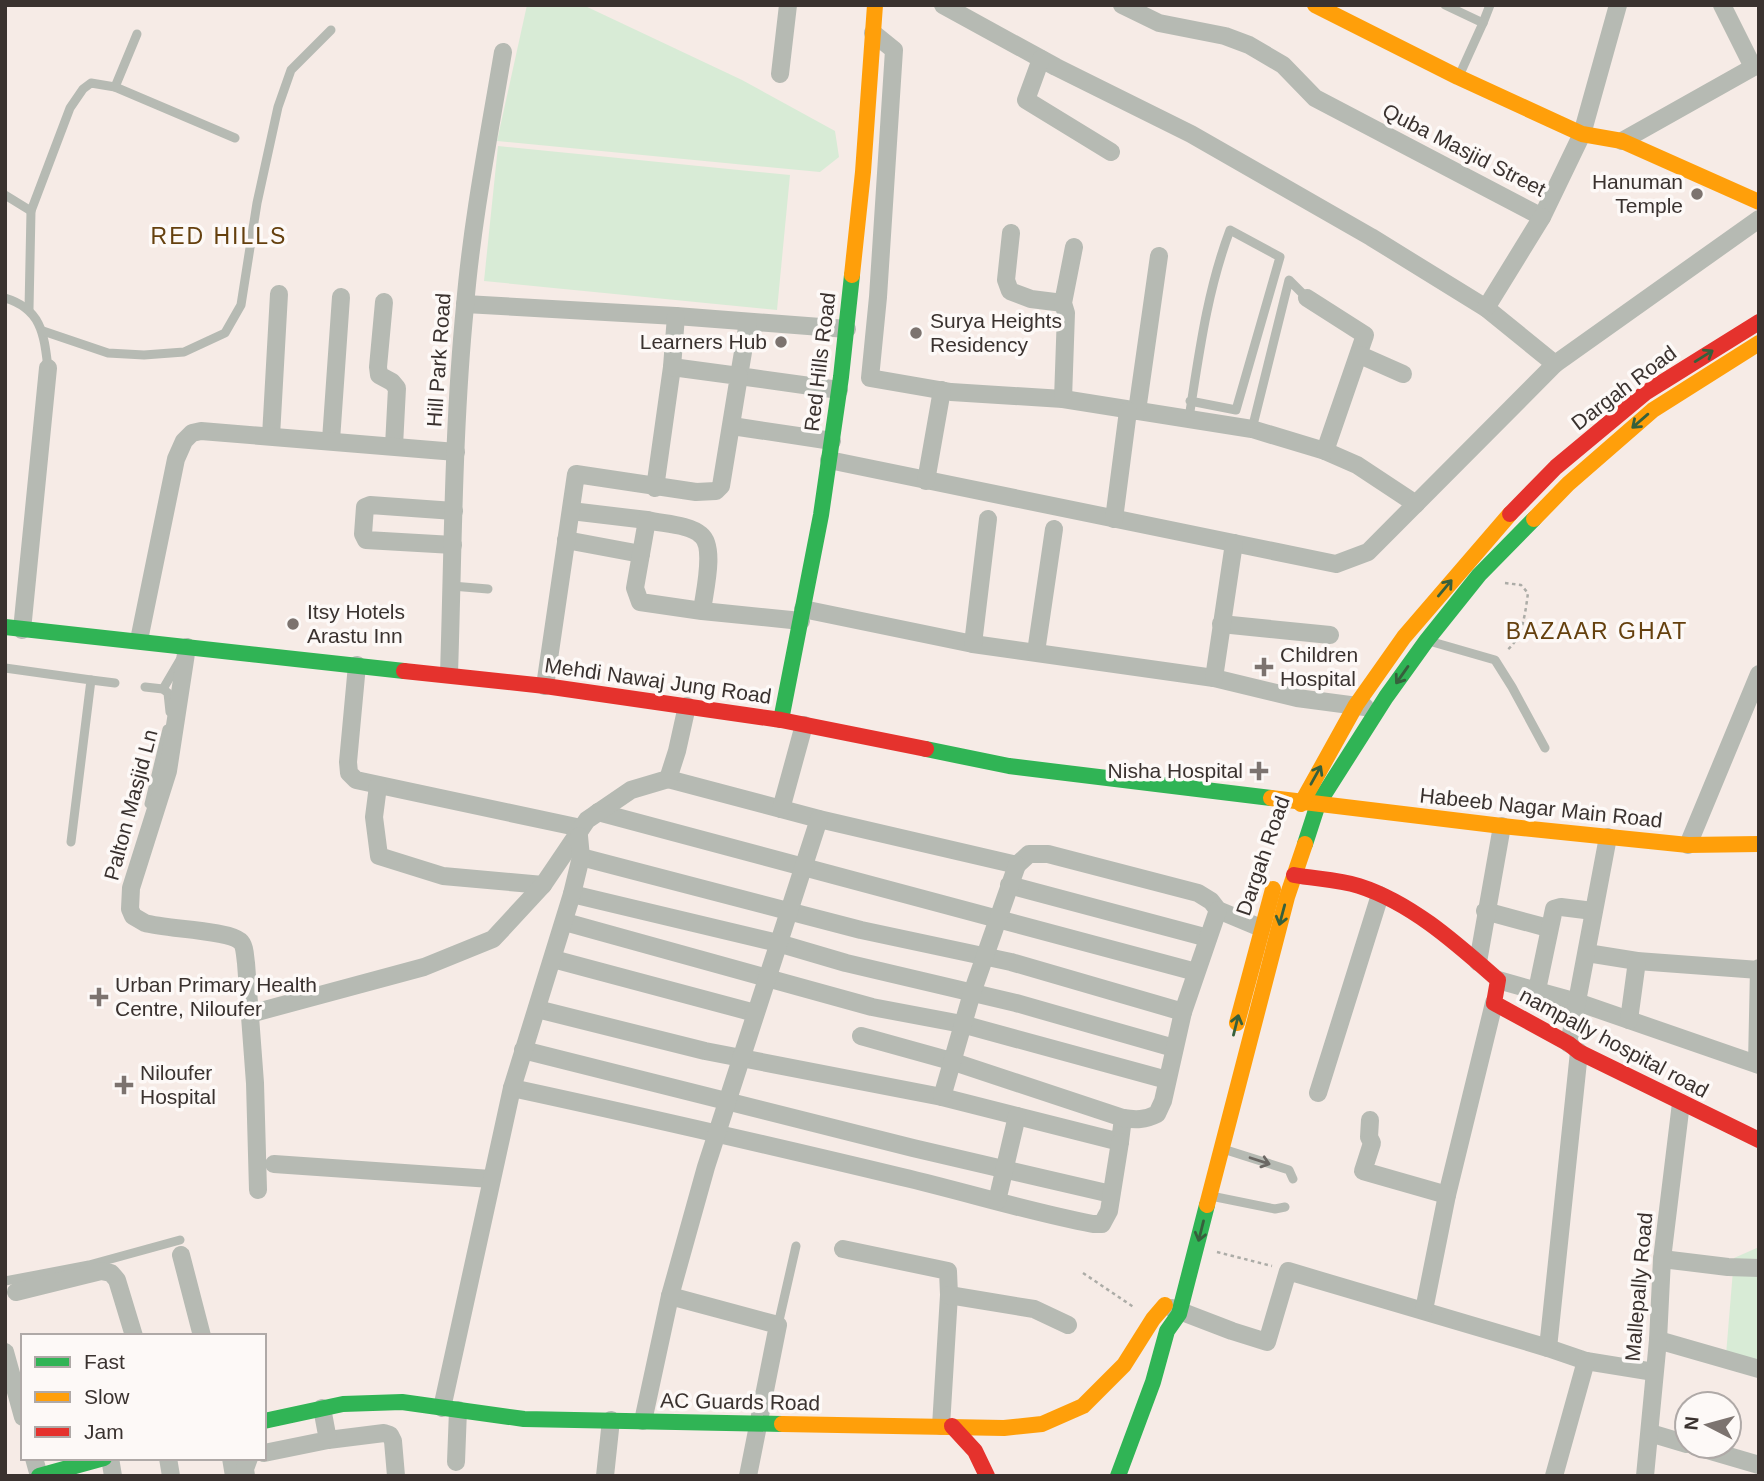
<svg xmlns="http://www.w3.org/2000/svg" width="1764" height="1481" font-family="Arial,sans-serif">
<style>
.green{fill:#d8ebd6}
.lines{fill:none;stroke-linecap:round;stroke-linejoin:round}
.path{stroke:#acaca7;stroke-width:2.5;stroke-dasharray:3.5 3.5;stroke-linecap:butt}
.lane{stroke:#b6bab3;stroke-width:9}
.street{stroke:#b6bab3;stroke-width:18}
.fast{stroke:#30b455;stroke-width:16}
.slow{stroke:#ff9f0a;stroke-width:16}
.jam{stroke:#e5322d;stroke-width:16}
.oneway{stroke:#36603c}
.oneway2{stroke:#6c6864}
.poi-dot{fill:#7c736f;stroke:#fdf9f7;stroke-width:2.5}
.labels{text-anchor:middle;stroke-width:7;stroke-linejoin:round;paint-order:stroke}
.street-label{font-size:21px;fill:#3a322f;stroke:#fdf9f7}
.poi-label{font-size:21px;fill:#3a322f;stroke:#fdf9f7;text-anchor:start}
.neighbourhood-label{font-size:23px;letter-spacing:2px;fill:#65400e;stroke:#fdf9f7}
</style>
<rect width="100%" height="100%" fill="#f6ebe6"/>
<!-- green -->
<g class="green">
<polygon points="527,5 583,5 742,80 835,131 839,157 820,172 497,141"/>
<polygon points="498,146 790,175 777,310 484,281"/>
<polygon points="1759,1247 1759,1365 1726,1355 1734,1258"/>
</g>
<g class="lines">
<!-- path -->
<g class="path">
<path d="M1505,583L1521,585L1528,593C1525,614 1523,638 1506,651"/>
<polyline points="1217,1252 1272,1266"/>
<polyline points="1083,1273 1135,1308"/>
</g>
<!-- lane -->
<g class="lane">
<polyline points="1445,5 1483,23 1459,76"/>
<polyline points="1483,23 1490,5"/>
<polyline points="115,87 137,34"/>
<polyline points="5,195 31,211"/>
<path d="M5,298C42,309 44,335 48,368"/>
<polyline points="29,309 31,211 70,108 83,89 91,83 115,87 235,138"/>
<polyline points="43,331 108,353 144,355 184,352 225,333 241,305 257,203 278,107 291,70 331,30"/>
<path d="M1189,418C1199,354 1207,291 1230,230L1280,257L1236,410L1190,401"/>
<polyline points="1252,429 1289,280 1307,298"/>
<polyline points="452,586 488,589"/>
<polyline points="1429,641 1495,660 1512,687 1545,748"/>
<polyline points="5,668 91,680 71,842"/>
<polyline points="91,680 115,683"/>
<polyline points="145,687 163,689 168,693 170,712"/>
<polyline points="163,689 180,660"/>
<polyline points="149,804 167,729"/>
<polyline points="1223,1149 1289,1170 1293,1179"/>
<polyline points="1211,1196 1275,1209 1285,1207"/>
<polyline points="5,1281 89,1265 180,1240"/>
<polyline points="778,1325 796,1246"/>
</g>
<!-- street -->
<g class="street">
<polyline points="943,5 1056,67 1191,134 1371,237 1486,308 1555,364"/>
<polyline points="1122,5 1159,23 1225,36 1249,45 1283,65 1315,98 1542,217 1582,134 1618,5"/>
<polyline points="1722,5 1753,67"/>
<polyline points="873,33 894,50 878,297 870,378 951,392 1063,399 1252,429 1325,451 1357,465 1416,504"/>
<polyline points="1041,59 1026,100 1111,152"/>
<polyline points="780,74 788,5"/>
<polyline points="1622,141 1759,64"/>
<polyline points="1011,233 1006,280 1010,291 1031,299 1063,303"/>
<polyline points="1307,298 1365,335 1325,451"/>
<polyline points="384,302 378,367 379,375 392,382 397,388 394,446"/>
<polyline points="465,304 676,316 847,329"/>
<polyline points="1486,308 1542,217"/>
<polyline points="748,322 739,376 839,390"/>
<polyline points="1360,355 1403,374"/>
<polyline points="1063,399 1066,313 1063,303 1074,247"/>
<polyline points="1137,411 1159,256"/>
<polyline points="732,426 832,441"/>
<polyline points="271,436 279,294"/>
<polyline points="331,440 341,297"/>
<polyline points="829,460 1336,564 1368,552 1555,364 1759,219"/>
<polyline points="926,481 942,390"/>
<polyline points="655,488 672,367 676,316"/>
<polyline points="571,511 647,520"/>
<polyline points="1114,519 1128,411"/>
<polyline points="566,540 641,554"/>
<polyline points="453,545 366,540 363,534 365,507 370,505 454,511"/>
<polyline points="803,609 973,644 1214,678 1297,698 1365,707"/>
<path d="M702,611C704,593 716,547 701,535C689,524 662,524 647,520L635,588L640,602L702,611L801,621"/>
<polyline points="1221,624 1330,635"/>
<polyline points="22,630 48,368"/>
<polyline points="139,640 176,459 184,441 192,433 201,431 456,452"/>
<polyline points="973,644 988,519"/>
<path d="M187,647L168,771L131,888L130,909L133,916L145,923C164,929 228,930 240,941C245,945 245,957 246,963L255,1083L258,1190"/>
<polyline points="1036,652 1054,529"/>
<polyline points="357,665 348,762 349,773 356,780 581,828"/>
<path d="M449,674C453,551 453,428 465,306C472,221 489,136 503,52"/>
<polyline points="1214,678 1234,543"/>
<polyline points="545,686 576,474 696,492 716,491 721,486 739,376 672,367"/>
<polyline points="668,779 819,819 1017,865 1029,854 1048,854 1198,893 1211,901 1218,910 1261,928"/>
<polyline points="378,786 374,817 379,856 443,876 543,885"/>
<polyline points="781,809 804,725"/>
<polyline points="598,812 1196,972"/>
<polyline points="1688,845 1759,674"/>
<polyline points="581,857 861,930 1011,962 1183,1012"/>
<polyline points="1009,885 1208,938"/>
<polyline points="572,894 778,943 846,963 1016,1003 1174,1048"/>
<polyline points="1485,911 1548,928"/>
<polyline points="565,922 872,1007 962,1024 1167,1080"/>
<polyline points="1587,953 1637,961 1759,970"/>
<polyline points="553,959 755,1013"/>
<polyline points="1478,962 1502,826"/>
<polyline points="1498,980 1577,1002 1759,1065"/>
<polyline points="1537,990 1554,909 1561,907 1593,911"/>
<polyline points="537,1009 705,1051 942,1097 1120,1142 1123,1118"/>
<polyline points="250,1014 424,967 493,939 543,885 587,820 631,790 668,779 677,751 687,706"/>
<polyline points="1629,1020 1637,961"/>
<path d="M861,1036L951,1061L1123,1118C1136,1120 1145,1120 1157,1114L1163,1101L1183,1012L1218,910"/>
<polyline points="1569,1044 1608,837"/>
<polyline points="523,1050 913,1148 1111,1194"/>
<polyline points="1757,1064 1759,968"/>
<path d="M512,1088C642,1116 772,1146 902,1177C966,1192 1029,1212 1093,1224H1102L1109,1211L1120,1142"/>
<polyline points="1318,1093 1380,895"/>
<polyline points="942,1097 972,993 1017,865"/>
<polyline points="1370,1120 1369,1137 1372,1143 1363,1171 1447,1195"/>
<polyline points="274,1164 491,1179"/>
<polyline points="997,1201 1017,1116"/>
<polyline points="843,1249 948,1271 949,1295 941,1426"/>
<polyline points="181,1255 202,1336"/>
<polyline points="1662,1259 1728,1267 1759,1268"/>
<polyline points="16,1292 101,1271 111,1273 117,1280 134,1336"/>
<polyline points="949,1295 1034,1309 1068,1325"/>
<polyline points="670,1296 778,1325 748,1476"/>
<polyline points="1172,1308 1232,1331 1267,1342 1288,1271 1548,1348 1586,1361 1654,1372"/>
<polyline points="1424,1310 1447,1195 1494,1003"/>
<polyline points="1658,1340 1759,1369"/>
<polyline points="1548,1348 1579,1052"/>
<polyline points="5,1352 23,1417"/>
<polyline points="442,1408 512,1088 572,894 581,857 579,836"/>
<polyline points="643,1421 670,1296 706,1167 819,819"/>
<polyline points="1650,1433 1687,1444"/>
<polyline points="328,1440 384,1433 390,1435 393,1441 396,1476"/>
<polyline points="1694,1446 1759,1465"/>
<polyline points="264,1453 328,1440 322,1408"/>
<polyline points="34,1458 39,1476"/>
<polyline points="110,1458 113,1476"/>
<polyline points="168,1458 171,1476"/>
<polyline points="231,1458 234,1476"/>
<polyline points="456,1462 458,1410"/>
<polyline points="246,1476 245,1469 249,1458"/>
<polyline points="605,1476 611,1420"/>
<polyline points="1554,1476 1586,1361"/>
<polyline points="1645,1476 1658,1340 1662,1259 1681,1103"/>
</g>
<!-- fast -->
<g class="fast">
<polyline points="5,627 404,671"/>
<polyline points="781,720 821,515 841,377 852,275"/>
<polyline points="926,749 1009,766 1271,798"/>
<polyline points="1305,844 1318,804 1386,697 1427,640 1479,575 1534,519"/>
<polyline points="264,1421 343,1404 402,1402 524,1419 782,1424"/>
<polyline points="39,1476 104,1458"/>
<polyline points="1118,1476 1153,1382 1167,1331 1179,1314 1207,1205"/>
</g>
<!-- slow -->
<g class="slow">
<polyline points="1315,5 1458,77 1582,134 1622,141 1759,202"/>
<polyline points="852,275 863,172 875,5"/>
<polyline points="1534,519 1568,484 1653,410 1759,343"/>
<polyline points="1271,798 1502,826 1688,845 1759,844"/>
<polyline points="1301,804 1356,705 1404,637 1510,514"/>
<polyline points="1237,1023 1273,889"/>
<polyline points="1207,1205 1287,897 1305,844"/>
<polyline points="782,1424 1004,1428 1042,1424 1083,1406 1124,1365 1153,1319 1165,1305"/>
</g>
<!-- jam -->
<g class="jam">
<polyline points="1510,514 1556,467 1645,393 1759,322"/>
<polyline points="404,671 545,686 781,720 926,749"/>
<path d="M1294,875C1315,879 1338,879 1359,886C1412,903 1457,944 1498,980L1494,1003L1569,1044L1579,1052L1759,1140"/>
<polyline points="952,1426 975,1451 987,1476"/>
</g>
</g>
<!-- one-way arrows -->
<defs><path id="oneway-shaft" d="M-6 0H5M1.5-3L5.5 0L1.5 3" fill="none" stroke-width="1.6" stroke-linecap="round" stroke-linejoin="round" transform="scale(1.75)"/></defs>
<g class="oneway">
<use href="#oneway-shaft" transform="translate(1704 356) rotate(-32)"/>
<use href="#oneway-shaft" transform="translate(1640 421) rotate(139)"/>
<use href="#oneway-shaft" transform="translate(1445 588) rotate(-50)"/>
<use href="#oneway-shaft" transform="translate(1402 675) rotate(125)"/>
<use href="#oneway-shaft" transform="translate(1316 775) rotate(-61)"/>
<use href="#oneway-shaft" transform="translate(1282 915) rotate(105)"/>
<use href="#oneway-shaft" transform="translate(1236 1025) rotate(-76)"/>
<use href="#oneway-shaft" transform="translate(1201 1231) rotate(104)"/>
</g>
<use class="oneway2" href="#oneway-shaft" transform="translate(1260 1161) rotate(18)"/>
<!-- markers -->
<g class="poi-dot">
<circle cx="1697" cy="194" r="7"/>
<circle cx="916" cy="333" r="7"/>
<circle cx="781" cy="342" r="7"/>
<circle cx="293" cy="624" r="7"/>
<path d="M1260.5 656.5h7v7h7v7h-7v7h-7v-7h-7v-7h7z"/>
<path d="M1255.5 760.5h7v7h7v7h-7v7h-7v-7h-7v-7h7z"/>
<path d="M95.5 986.5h7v7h7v7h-7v7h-7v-7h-7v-7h7z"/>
<path d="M120.5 1074.5h7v7h7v7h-7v7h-7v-7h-7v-7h7z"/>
</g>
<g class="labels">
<!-- street labels -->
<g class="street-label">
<text transform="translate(1464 150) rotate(27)" y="7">Quba Masjid Street</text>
<text transform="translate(439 360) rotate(-86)" y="7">Hill Park Road</text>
<text transform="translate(820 362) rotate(-83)" y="7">Red Hills Road</text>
<text transform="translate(1624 388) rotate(-37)" y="7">Dargah Road</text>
<text transform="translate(658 681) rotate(8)" y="7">Mehdi Nawaj Jung Road</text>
<text transform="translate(131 805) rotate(-75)" y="7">Palton Masjid Ln</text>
<text transform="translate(1541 808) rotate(6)" y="7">Habeeb Nagar Main Road</text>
<text transform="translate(1263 856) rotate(-71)" y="7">Dargah Road</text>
<text transform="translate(1614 1043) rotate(28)" y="7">nampally hospital road</text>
<text transform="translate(1639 1287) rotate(-85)" y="7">Mallepally Road</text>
<text transform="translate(740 1402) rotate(1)" y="7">AC Guards Road</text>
</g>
<!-- poi labels -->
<g class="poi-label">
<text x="1683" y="189" text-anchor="end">Hanuman<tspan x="1683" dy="24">Temple</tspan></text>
<text x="930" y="328">Surya Heights<tspan x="930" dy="24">Residency</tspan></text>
<text x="767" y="349" text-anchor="end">Learners Hub</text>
<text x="307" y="619">Itsy Hotels<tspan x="307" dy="24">Arastu Inn</tspan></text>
<text x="1280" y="662">Children<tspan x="1280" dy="24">Hospital</tspan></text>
<text x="1243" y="778" text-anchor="end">Nisha Hospital</text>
<text x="115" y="992">Urban Primary Health<tspan x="115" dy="24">Centre, Niloufer</tspan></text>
<text x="140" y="1080">Niloufer<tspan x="140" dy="24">Hospital</tspan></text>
</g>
<!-- neighbourhood labels -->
<g class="neighbourhood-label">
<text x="219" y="244">RED HILLS</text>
<text x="1597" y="639">BAZAAR GHAT</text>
</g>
</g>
<!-- border -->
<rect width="1764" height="1481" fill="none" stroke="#3a322f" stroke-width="14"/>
<!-- legend -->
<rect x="21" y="1334" width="245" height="126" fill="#fdf9f7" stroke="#afa9a7" stroke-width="2"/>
<rect x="35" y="1357" width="35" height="10" fill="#30b455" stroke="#afa9a7" stroke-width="2"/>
<text x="84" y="1369" font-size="21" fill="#3a322f">Fast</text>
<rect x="35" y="1392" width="35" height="10" fill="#ff9f0a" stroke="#afa9a7" stroke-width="2"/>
<text x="84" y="1404" font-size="21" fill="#3a322f">Slow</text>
<rect x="35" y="1427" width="35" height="10" fill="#e5322d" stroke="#afa9a7" stroke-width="2"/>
<text x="84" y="1439" font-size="21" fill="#3a322f">Jam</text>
<!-- north arrow -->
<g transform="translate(1708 1425) rotate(276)"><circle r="33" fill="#fdf9f7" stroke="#afa9a7" stroke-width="2"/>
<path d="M0-5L12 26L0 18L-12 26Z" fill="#7c736f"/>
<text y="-10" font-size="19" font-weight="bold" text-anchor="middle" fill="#3a322f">N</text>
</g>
</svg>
